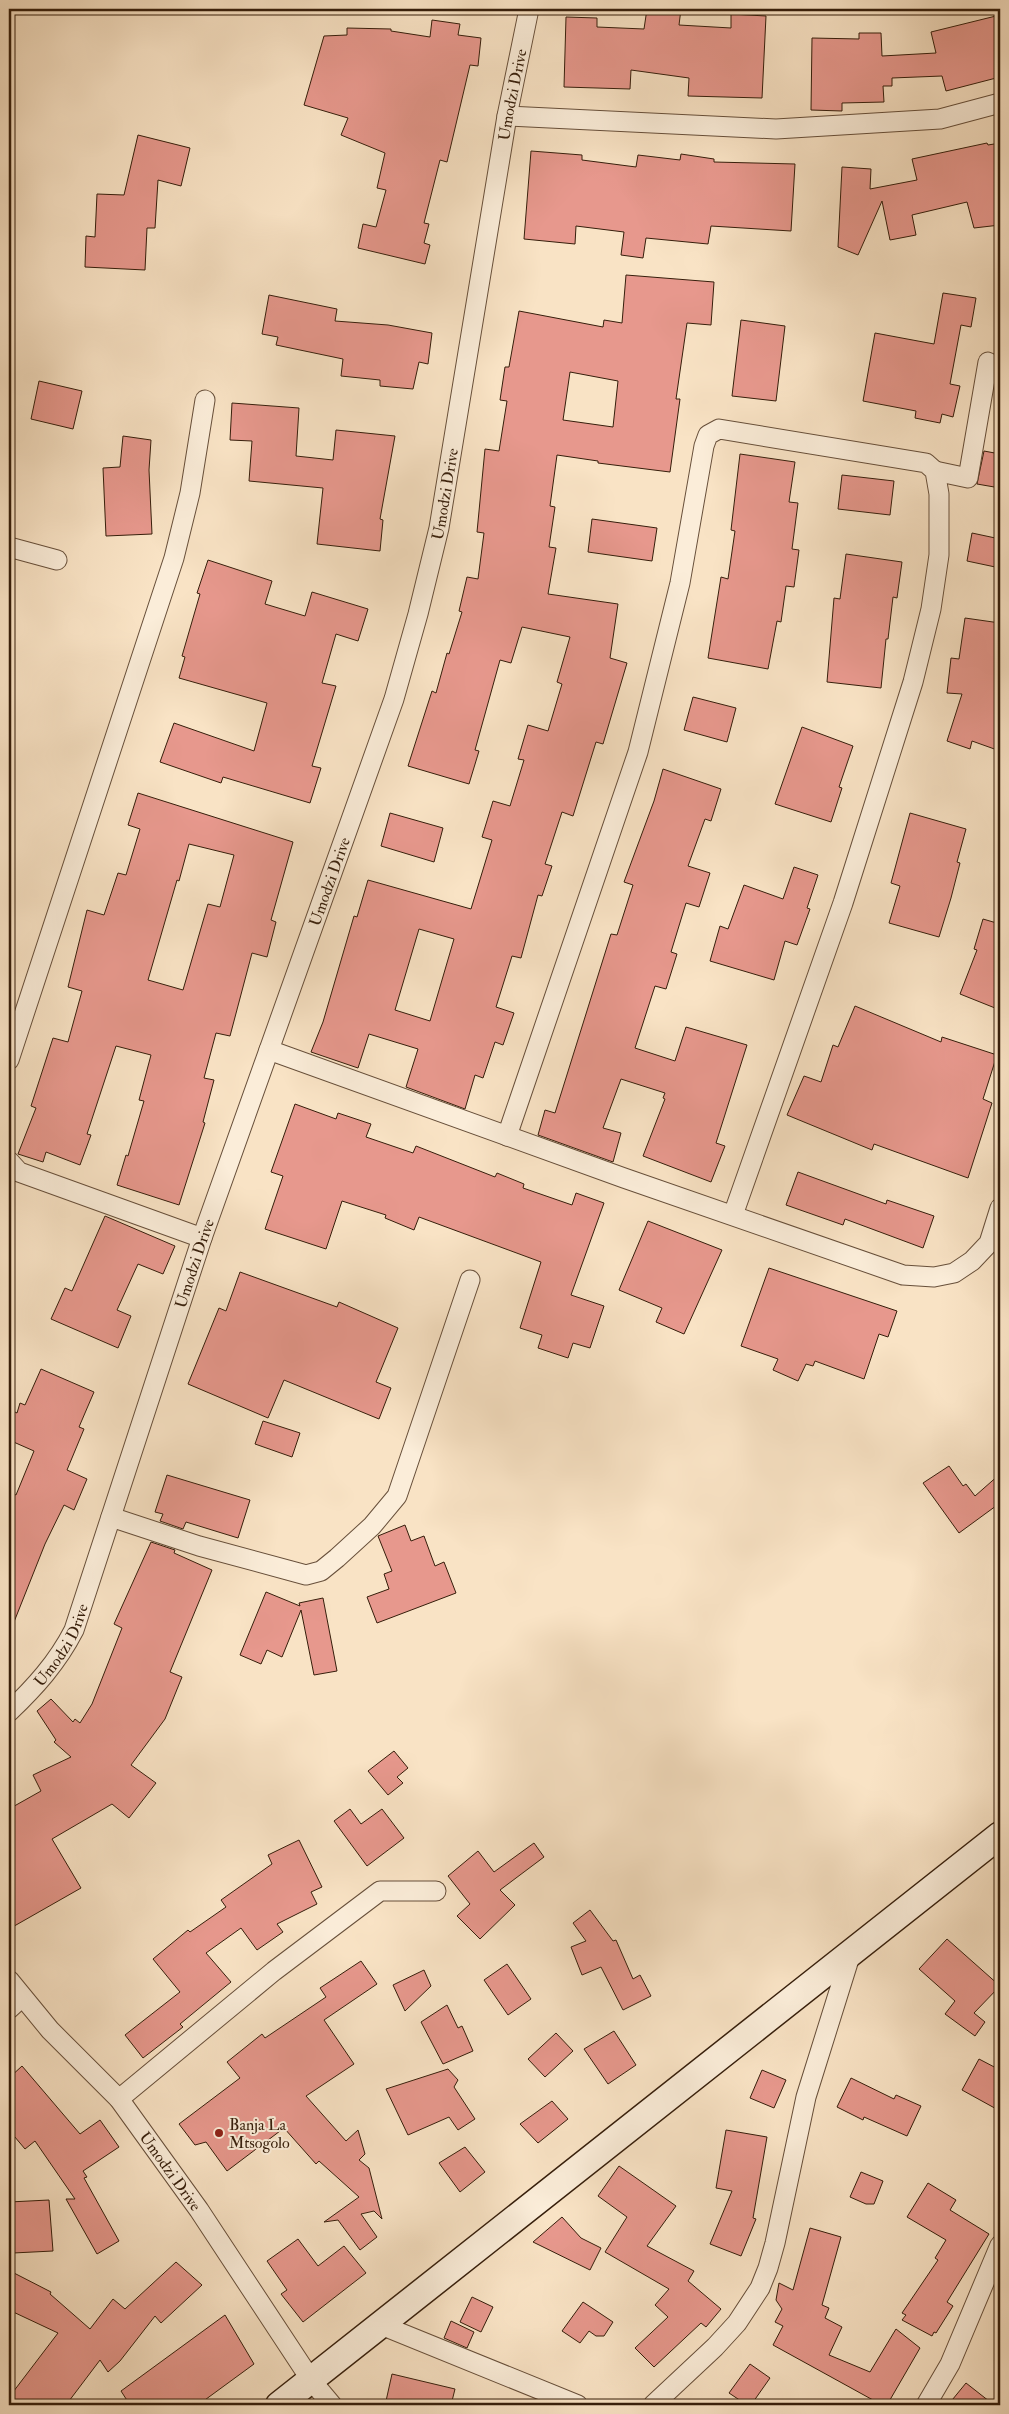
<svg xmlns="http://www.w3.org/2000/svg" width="1009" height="2414" font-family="'IM FELL Double Pica',serif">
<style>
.building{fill:#e7988d;stroke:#361e0b;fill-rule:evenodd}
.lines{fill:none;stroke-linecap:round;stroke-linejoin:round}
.street-casing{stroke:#674f3a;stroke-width:21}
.secondary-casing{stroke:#361e0b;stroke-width:29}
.street{stroke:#fbedd9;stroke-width:19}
.secondary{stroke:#fbedd9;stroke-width:26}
.poi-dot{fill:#8f2418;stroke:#fbedd9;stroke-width:2}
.labels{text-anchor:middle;stroke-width:4;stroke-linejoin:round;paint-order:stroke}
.street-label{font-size:16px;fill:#361e0b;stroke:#fbedd9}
.poi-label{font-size:16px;fill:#361e0b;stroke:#fbedd9;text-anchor:start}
</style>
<rect width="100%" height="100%" fill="#f9e3c5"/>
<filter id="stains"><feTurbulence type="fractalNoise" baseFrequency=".004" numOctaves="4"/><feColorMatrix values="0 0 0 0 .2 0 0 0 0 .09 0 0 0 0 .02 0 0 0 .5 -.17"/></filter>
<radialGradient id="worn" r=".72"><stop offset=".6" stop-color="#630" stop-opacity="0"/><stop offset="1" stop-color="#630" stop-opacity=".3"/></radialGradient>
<!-- building -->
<g class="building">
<polygon points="647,9 681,9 679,25 731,28 731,14 766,16 762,98 688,96 689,78 631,70 630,89 564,87 566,17 597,18 597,27 644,29"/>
<polygon points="1000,15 1000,77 946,91 942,76 892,78 892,86 883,86 884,102 842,103 842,111 811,110 812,38 859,39 859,33 881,33 882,56 936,53 931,32"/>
<polygon points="432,20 460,24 458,35 481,38 478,66 470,65 447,162 440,160 424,223 429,224 424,243 430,245 425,264 358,248 363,224 376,227 386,190 377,188 385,153 341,135 348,118 304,105 324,36 347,35 347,28 391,29 391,31 430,37"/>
<polygon points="138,135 190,148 181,186 158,180 155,228 147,228 145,270 85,267 86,236 95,237 97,194 124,195"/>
<polygon points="987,143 988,145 1000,143 1000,225 974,228 967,202 912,215 916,235 890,240 882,201 858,255 838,247 842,167 871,169 870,189 917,180 912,159"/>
<polygon points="531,151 582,155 582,160 636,167 638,155 680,160 681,154 714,159 714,162 795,164 791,231 711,226 708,244 646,238 643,258 621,255 624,232 576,226 575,244 524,239"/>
<path d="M626,275L714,282L711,325L687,323L676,399H680L670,472L598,463V461L557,455L550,506L555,507L549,547L556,548L548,594L618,604L610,658L627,663L603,744L596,742L573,816L562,812L545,864L552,866L542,896L538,895L521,958L512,956L496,1007L514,1013L503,1045L495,1042L483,1078L475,1075L465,1109L406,1087L418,1049L369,1034L358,1068L311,1052L323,1022L354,916L357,917L368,880L471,909L492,840L482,837L493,801L510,806L524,760L518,759L528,725L548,731L562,684L557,682L570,637L522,627L511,663L500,660L475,750L479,751L469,784L408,766L432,691L436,693L447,653L449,654L462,612L459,611L467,577L478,579L484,533L477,532L485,449L499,451L507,401L500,400L505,367H509L519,311L603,327L604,320L622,323ZM570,372L618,381L613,427L563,420ZM419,929L454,939L430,1021L395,1010Z"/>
<polygon points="943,293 976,298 971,327 961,325 950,384 960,386 953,417 942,414 940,423 915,418 916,411 863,401 875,333 934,344"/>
<polygon points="269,295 337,309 335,321 388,325 432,333 428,364 419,362 413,389 380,386 380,380 341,376 343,359 276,345 278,337 262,334"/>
<polygon points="741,320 785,326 776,401 732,396"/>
<polygon points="39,381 82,391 73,429 31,419"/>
<polygon points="232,403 299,408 296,456 333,460 336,430 395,436 380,519 383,520 380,551 317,544 323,488 249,481 252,441 230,440"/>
<polygon points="123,436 151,440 149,470 152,534 106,536 103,468 120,467"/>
<polygon points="984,451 1000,454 1000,488 977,484"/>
<polygon points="740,454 795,462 789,502 798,503 792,549 799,550 794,587 786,586 781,622 777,621 768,669 708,658 721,577 728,579 735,531 731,530"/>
<polygon points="842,475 894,481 890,515 838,509"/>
<polygon points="592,519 657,528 652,561 588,552"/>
<polygon points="972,533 1000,539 1000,568 967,561"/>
<polygon points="846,554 902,562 897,598 893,597 888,639 886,639 881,688 827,682 834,598 840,599"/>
<polygon points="208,560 272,581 265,604 305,616 312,592 368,609 358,641 336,634 322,683 336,686 312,766 321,768 310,803 223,777 221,783 160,762 174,723 254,751 267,703 179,678 185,657 182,656 200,594 197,593"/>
<polygon points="965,618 1000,623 1000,751 972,741 970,749 947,741 962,694 947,693 951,658 959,659"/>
<polygon points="693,697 736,708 727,742 684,730"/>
<polygon points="802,727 853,746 839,787 842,788 831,822 775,804"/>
<polygon points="663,769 721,789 711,821 705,819 688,866 710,873 699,907 686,903 671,952 677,954 666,989 655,986 635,1048 675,1061 686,1027 747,1045 716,1143 725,1146 711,1182 643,1156 665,1099 663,1098 665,1093 621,1079 603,1128 621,1133 613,1162 538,1135 545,1110 555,1113 611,934 617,935 633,885 624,882 654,801"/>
<path d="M138,793L293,842L271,920L276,922L267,957L252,953L230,1036L216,1033L204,1078L214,1080L203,1122L205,1123L179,1205L117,1185L126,1155L128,1156L144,1101L139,1100L151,1055L116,1046L87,1134L91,1135L80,1165L46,1152L43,1162L18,1154L36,1108L31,1106L53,1038L68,1042L82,991L68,987L87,910L104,915L118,873L126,875L140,829L128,825ZM189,844L234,855L220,907L208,904L183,990L148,980L177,880L179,881Z"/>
<polygon points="390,813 443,828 434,862 381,846"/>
<polygon points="910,813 966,829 957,862 960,863 951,898 939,937 889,923 900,886 891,883"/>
<polygon points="794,867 818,875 807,908 810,909 797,945 785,941 774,980 710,961 720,926 728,929 744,885 783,899"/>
<polygon points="983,919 1000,924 1000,1010 960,994 977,950 974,949"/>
<polygon points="855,1006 941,1042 942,1037 997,1055 983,1099 992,1103 968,1178 874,1144 872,1150 787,1115 804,1076 821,1082 833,1045 838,1047"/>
<polygon points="295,1104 336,1119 338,1113 371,1124 366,1137 413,1153 416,1146 495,1177 497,1173 524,1184 523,1188 572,1205 576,1193 604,1203 571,1295 604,1306 590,1348 573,1343 568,1358 538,1348 542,1335 520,1328 541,1262 419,1217 414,1230 385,1218 386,1215 342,1201 326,1249 265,1229 283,1176 271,1172"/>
<polygon points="798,1172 886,1204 887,1200 934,1216 923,1248 845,1219 843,1225 786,1205"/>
<polygon points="105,1216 175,1246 163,1274 138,1264 117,1310 131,1316 118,1348 51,1319 65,1288 72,1291"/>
<polygon points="648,1221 722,1250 684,1334 656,1322 662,1308 619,1290"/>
<polygon points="769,1268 897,1311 888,1337 879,1334 864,1379 815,1361 813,1366 806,1364 798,1381 773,1370 778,1359 741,1346"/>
<polygon points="240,1272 337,1307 339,1302 398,1328 376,1382 391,1388 379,1419 284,1380 268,1418 188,1384 219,1308 226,1311"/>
<polygon points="41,1369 94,1392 79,1427 84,1429 67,1470 87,1479 74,1510 64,1505 45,1544 10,1632 9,1492 16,1495 34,1451 9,1440 9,1409 17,1413 20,1403 25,1405"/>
<polygon points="263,1421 300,1433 292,1457 255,1444"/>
<polygon points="949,1466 963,1486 966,1484 975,1496 1000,1474 1000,1503 959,1533 923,1483"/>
<polygon points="167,1475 250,1500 238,1538 186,1522 183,1529 160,1521 163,1514 155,1512"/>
<polygon points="405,1525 411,1541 424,1536 435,1566 444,1562 456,1593 377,1623 367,1597 389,1589 384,1574 392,1571 378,1536"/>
<polygon points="151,1542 175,1550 174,1553 212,1570 170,1672 182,1677 165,1719 131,1765 156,1783 129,1818 112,1804 52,1839 81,1888 9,1929 9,1809 41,1791 33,1775 71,1757 54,1742 56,1740 37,1711 51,1699 73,1722 75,1719 80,1723 92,1704 122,1628 114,1624"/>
<polygon points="266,1592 300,1606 299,1603 323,1598 337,1671 314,1675 301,1610 282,1657 267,1650 261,1664 240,1655"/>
<polygon points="394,1751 408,1768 397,1777 403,1783 388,1795 368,1771"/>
<polygon points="350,1809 361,1824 382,1809 404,1838 367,1866 334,1821"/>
<polygon points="299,1840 322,1887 311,1892 317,1904 277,1924 283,1932 257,1950 241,1928 206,1953 231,1982 180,2024 183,2027 143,2058 125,2035 180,1992 153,1959 188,1930 190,1932 226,1907 221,1900 272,1864 268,1855"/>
<polygon points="534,1843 544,1857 500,1890 515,1905 480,1939 457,1916 470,1904 448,1876 478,1851 494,1872"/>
<polygon points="590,1910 613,1941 616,1940 633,1979 640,1975 651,1996 623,2010 601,1967 582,1975 571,1947 586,1941 573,1923"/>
<polygon points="947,1939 1000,1986 974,2013 985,2022 975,2036 945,2014 955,2001 919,1969"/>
<polygon points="361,1961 377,1984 324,2020 354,2064 306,2096 346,2141 358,2130 365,2154 359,2160 369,2168 382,2219 374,2211 361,2214 377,2237 360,2250 338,2220 324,2222 359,2197 319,2161 316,2164 284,2128 227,2171 206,2142 195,2145 179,2124 240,2078 227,2062 262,2034 265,2038 326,1997 320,1988"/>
<polygon points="507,1964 531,1999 508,2015 484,1980"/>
<polygon points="424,1970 431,1986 405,2011 393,1985"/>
<polygon points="447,2005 458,2028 462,2026 473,2051 443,2064 421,2022"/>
<polygon points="614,2031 636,2065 608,2084 584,2049"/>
<polygon points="556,2033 573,2051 545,2077 528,2059"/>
<polygon points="979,2059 1000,2070 1000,2111 962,2090"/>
<polygon points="22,2066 80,2134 100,2120 119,2147 83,2171 87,2177 84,2178 119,2241 97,2254 66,2199 75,2199 35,2141 25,2149 9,2130 9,2078"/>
<polygon points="448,2069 458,2080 454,2087 475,2119 458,2130 449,2117 408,2135 386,2089"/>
<polygon points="762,2070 786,2080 774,2108 750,2098"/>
<polygon points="851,2078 894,2099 896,2095 921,2106 907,2136 864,2117 863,2120 837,2107"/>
<polygon points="552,2101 568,2119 538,2143 520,2124"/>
<polygon points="726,2130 767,2137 753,2218 756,2219 741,2256 710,2244 732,2191 716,2188"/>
<polygon points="465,2147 485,2172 460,2192 439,2163"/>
<polygon points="619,2166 676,2206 647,2246 694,2271 688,2281 721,2309 706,2327 701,2323 654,2367 635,2348 668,2317 655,2305 669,2289 605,2252 627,2217 598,2196"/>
<polygon points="861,2172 883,2181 874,2204 866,2204 850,2197"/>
<polygon points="928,2183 956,2200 950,2210 989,2234 947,2302 953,2306 936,2333 934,2332 932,2336 902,2320 906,2315 902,2313 938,2260 935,2258 946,2240 907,2217"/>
<polygon points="49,2200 53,2251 13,2253 9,2202"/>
<polygon points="562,2217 581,2238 601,2248 590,2270 533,2242"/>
<polygon points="810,2228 841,2237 822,2305 829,2308 825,2318 842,2327 829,2355 870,2372 896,2329 920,2348 887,2405 882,2405 773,2345 783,2326 775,2322 782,2309 776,2300 779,2283 793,2290"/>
<polygon points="298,2239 318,2266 344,2246 366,2273 303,2322 281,2294 287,2290 267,2261"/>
<polygon points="176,2262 202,2285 161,2323 155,2316 120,2361 108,2372 100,2360 66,2405 23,2405 10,2396 58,2333 9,2310 9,2273 14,2276 14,2273 51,2292 50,2294 90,2329 113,2299 125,2309"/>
<polygon points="472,2297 493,2307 481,2332 460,2322"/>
<polygon points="583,2302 613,2322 604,2336 596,2336 589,2331 580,2343 562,2331"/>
<polygon points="225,2315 254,2364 198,2405 130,2405 121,2391"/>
<polygon points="451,2321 474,2332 467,2348 444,2338"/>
<polygon points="750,2364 770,2378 751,2405 747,2405 729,2393"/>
<polygon points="392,2374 455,2389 451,2405 404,2405 386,2401"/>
<polygon points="966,2383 994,2405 948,2405"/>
</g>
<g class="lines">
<!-- street casing -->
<g class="street-casing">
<g id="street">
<polyline points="507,116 776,129 940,119 1000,103"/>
<polyline points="935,471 968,478 988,362"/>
<polyline points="9,547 57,560"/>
<polyline points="269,1050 624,1178 903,1275 934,1277 954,1273 972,1261 989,1243 1000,1208"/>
<polyline points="9,1060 174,558 190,493 205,400"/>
<polyline points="507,1136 638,752 680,583 704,446 708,435 719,429 926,463 935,471 939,494 939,555 931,609 913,682 843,903 733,1215"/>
<polyline points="9,1161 19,1172 202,1238"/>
<polyline points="111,1517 199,1546 306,1575 321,1571 337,1558 372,1526 397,1496 470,1280"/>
<path id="s1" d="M9,1712C35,1687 57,1663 74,1630L202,1238L394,699L418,614L439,528L507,116L529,9"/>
<path id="s2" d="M9,1980L50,2030L119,2099L199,2210L311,2380L332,2405"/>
<polyline points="9,2009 22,1997"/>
<polyline points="119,2099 274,1971 380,1891 436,1891"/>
<polyline points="381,2325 578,2405"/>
<polyline points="653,2405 715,2347 737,2323 760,2288 768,2268 775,2243 806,2097 851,1953"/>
<polyline points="926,2405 950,2364 1000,2245"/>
</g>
</g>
<!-- secondary casing -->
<g class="secondary-casing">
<polyline id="secondary" points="279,2405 1000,1835"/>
</g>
<!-- street -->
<use href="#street" class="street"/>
<!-- secondary -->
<use href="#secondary" class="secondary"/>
</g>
<!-- markers -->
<circle class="poi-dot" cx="219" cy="2133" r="5"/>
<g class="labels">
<!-- street labels -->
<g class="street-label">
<text dy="6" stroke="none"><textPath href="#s1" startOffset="1706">Umodzi Drive</textPath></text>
<text dy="6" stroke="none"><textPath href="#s1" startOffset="1301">Umodzi Drive</textPath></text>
<text dy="6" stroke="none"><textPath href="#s1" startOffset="896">Umodzi Drive</textPath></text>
<text dy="6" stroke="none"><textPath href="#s1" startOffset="491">Umodzi Drive</textPath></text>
<text dy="6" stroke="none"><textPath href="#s1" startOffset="86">Umodzi Drive</textPath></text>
<text dy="6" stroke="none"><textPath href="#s2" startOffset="251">Umodzi Drive</textPath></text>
</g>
<!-- poi labels -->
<g class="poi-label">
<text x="229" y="2130">Banja La<tspan x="229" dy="18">Mtsogolo</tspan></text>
</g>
</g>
<!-- margin -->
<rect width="1009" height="2414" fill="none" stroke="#f9e3c5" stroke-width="30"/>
<rect x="10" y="10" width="989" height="2394" fill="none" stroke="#361e0b" stroke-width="2.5"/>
<rect x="15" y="15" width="979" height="2384" fill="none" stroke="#361e0b"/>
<rect width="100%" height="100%" filter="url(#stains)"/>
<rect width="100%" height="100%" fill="url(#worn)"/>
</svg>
